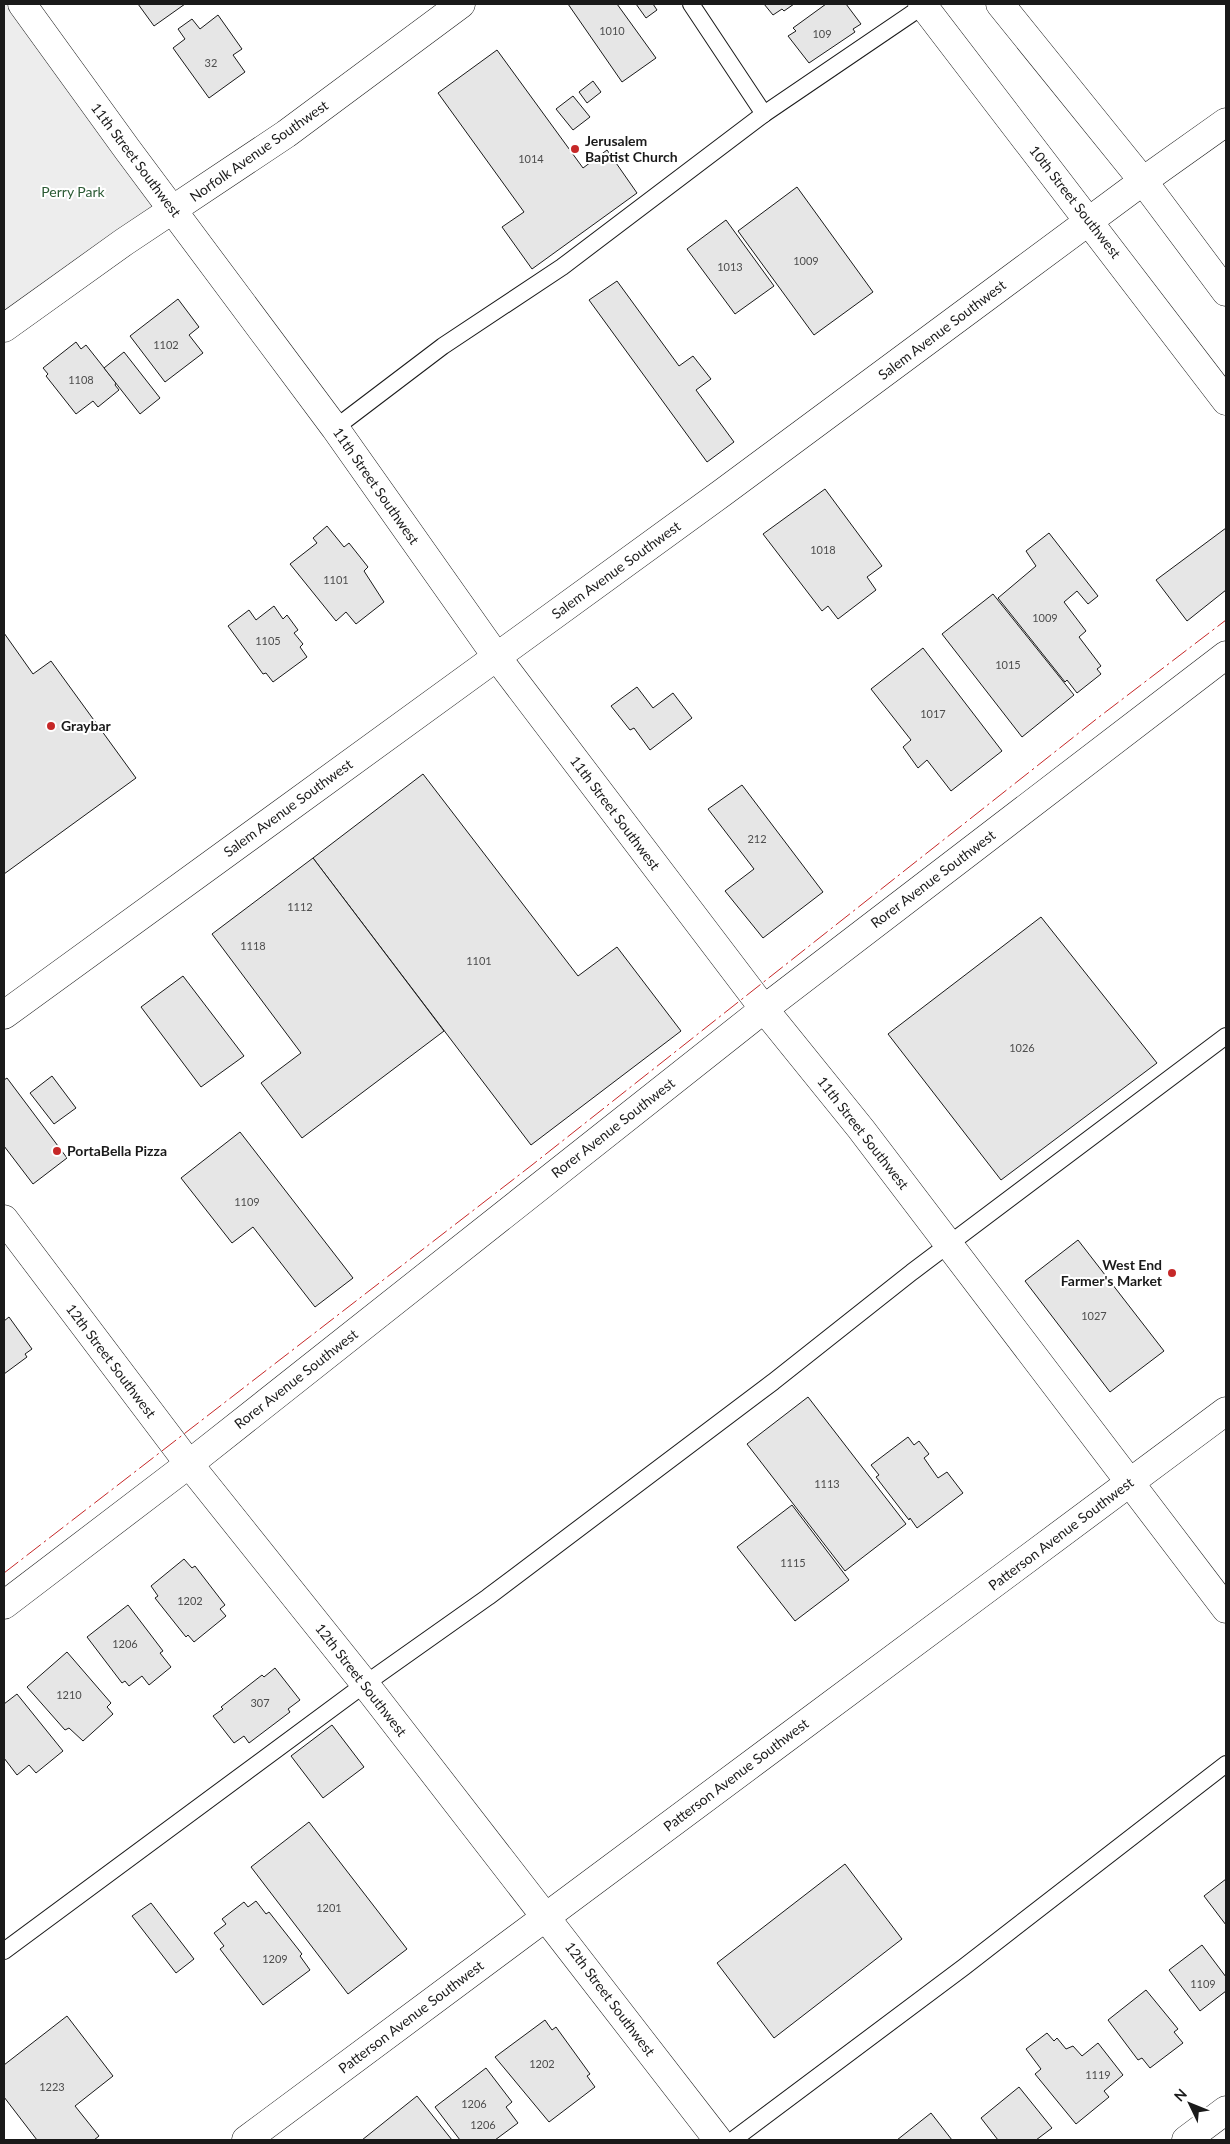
<svg xmlns="http://www.w3.org/2000/svg" width="1230" height="2144" font-family="Lato,sans-serif">
<style>
.built{fill:#ededed;stroke:#6a6a6a}
.building{fill:#e6e6e6;stroke:#1a1a1a}
.lines{fill:none;stroke-linecap:round;stroke-linejoin:round}
.service-casing{stroke:#1a1a1a;stroke-width:18}
.minor-casing{stroke:#1a1a1a;stroke-width:29}
.tertiary-casing{stroke:#1a1a1a;stroke-width:29}
.secondary-casing{stroke:#1a1a1a;stroke-width:29}
.service{stroke:#fff;stroke-width:16}
.minor{stroke:#fff;stroke-width:28}
.tertiary{stroke:#fff;stroke-width:28}
.secondary{stroke:#fff;stroke-width:28}
.power{stroke:#c62828;stroke-width:1;stroke-dasharray:18 4 2.5 4;stroke-linecap:butt}
.poi-dot{fill:#c62828;stroke:#fff;stroke-width:2}
.labels{text-anchor:middle;stroke-width:4;stroke-linejoin:round;paint-order:stroke}
.number-label{font-size:11px;fill:#4d4d4d}
.poi-label{font-size:14px;font-weight:bold;fill:#1a1a1a;stroke:#fff;text-anchor:start}
.street-label{font-size:14px;fill:#1a1a1a;stroke:#fff}
.park-label{font-size:14px;fill:#2b5a34;stroke:#fff}
</style>
<rect width="100%" height="100%" fill="#fff"/>
<!-- built -->
<polygon class="built" points="4,4 22,4 173,210 4,328"/>
<!-- building -->
<g class="building">
<polygon points="138,4 185,4 154,26"/>
<polygon points="568,4 617,4 656,58 622,82"/>
<polygon points="636,4 653,4 657,10 646,18"/>
<polygon points="764,4 794,4 784,11 782,9 773,15"/>
<polygon points="826,4 846,4 861,24 853,29 855,32 809,63 788,36 796,31 793,28"/>
<polygon points="218,15 242,49 233,55 245,72 209,98 173,48 185,39 178,29 192,19 200,29"/>
<polygon points="497,50 583,168 607,150 637,193 532,269 502,227 524,212 438,93"/>
<polygon points="593,81 601,92 587,103 579,92"/>
<polygon points="573,96 590,117 573,130 556,109"/>
<polygon points="797,187 873,292 814,335 738,231"/>
<polygon points="726,220 774,286 735,314 687,249"/>
<polygon points="617,281 679,366 693,356 711,379 696,390 734,442 707,462 589,300"/>
<polygon points="178,299 199,327 189,335 203,353 165,382 130,336"/>
<polygon points="76,342 81,349 86,345 116,383 115,385 119,390 98,407 93,401 76,414 46,376 48,374 43,368"/>
<polygon points="124,352 160,398 140,414 104,368"/>
<polygon points="825,489 882,566 867,577 876,590 838,619 828,606 822,611 763,534"/>
<polygon points="327,526 344,547 349,543 368,567 364,571 384,602 356,624 346,612 336,621 290,564 317,543 313,538"/>
<polygon points="1226,528 1226,590 1187,621 1156,580"/>
<polygon points="1049,533 1098,596 1088,604 1077,591 1064,602 1086,631 1079,637 1101,666 1097,669 1101,674 1077,693 1067,680 1065,682 998,598 1036,566 1026,551"/>
<polygon points="993,594 1074,695 1022,737 942,634"/>
<polygon points="274,606 283,619 287,615 298,630 294,633 303,644 300,647 307,657 273,682 266,673 263,674 228,626 249,610 256,620"/>
<polygon points="4,633 33,674 51,661 136,778 4,874"/>
<polygon points="923,648 1002,751 951,791 927,760 918,768 903,747 911,740 871,689"/>
<polygon points="637,687 653,708 673,693 692,718 650,750 634,728 630,730 611,706"/>
<polygon points="423,774 578,976 617,947 681,1031 531,1145 313,858"/>
<polygon points="742,785 823,892 763,938 725,891 754,869 708,809"/>
<polygon points="313,858 444,1031 302,1138 261,1083 301,1053 212,934"/>
<polygon points="1041,917 1157,1063 1001,1180 888,1034"/>
<polygon points="183,976 244,1056 201,1087 141,1007"/>
<polygon points="52,1076 76,1108 54,1124 30,1093"/>
<polygon points="7,1078 67,1158 33,1184 4,1146 4,1080"/>
<polygon points="240,1132 353,1278 315,1307 253,1227 232,1243 181,1178"/>
<polygon points="1078,1240 1164,1351 1110,1392 1025,1281"/>
<polygon points="9,1317 32,1349 25,1354 27,1357 4,1374 4,1321"/>
<polygon points="808,1397 906,1524 845,1571 747,1444"/>
<polygon points="908,1437 914,1445 919,1441 929,1454 924,1458 938,1478 947,1472 963,1493 917,1528 910,1518 909,1520 876,1477 879,1475 871,1465"/>
<polygon points="792,1505 849,1580 795,1621 737,1547"/>
<polygon points="184,1559 192,1568 195,1566 225,1605 220,1609 226,1616 194,1642 188,1635 186,1637 155,1598 158,1596 151,1586"/>
<polygon points="128,1605 163,1651 160,1653 171,1667 149,1685 142,1676 129,1686 125,1681 122,1683 87,1637"/>
<polygon points="67,1652 111,1703 107,1707 113,1714 83,1741 69,1728 65,1730 27,1687"/>
<polygon points="275,1668 300,1700 288,1709 290,1712 249,1743 244,1736 234,1743 213,1716 223,1709 221,1707 262,1675 264,1677"/>
<polygon points="17,1694 63,1751 36,1773 29,1765 17,1775 4,1758 4,1704"/>
<polygon points="332,1725 364,1767 323,1798 291,1756"/>
<polygon points="309,1822 407,1949 348,1994 251,1867"/>
<polygon points="845,1864 902,1939 774,2038 717,1963"/>
<polygon points="1226,1879 1226,1925 1204,1896"/>
<polygon points="256,1901 266,1914 269,1912 302,1954 300,1956 310,1970 263,2005 220,1949 224,1946 214,1933 226,1924 222,1919 244,1902 248,1907"/>
<polygon points="151,1903 194,1959 176,1973 132,1916"/>
<polygon points="1202,1945 1226,1977 1226,1991 1200,2011 1169,1970"/>
<polygon points="1146,1990 1178,2029 1174,2032 1183,2043 1150,2068 1142,2058 1138,2060 1108,2020"/>
<polygon points="67,2016 113,2076 75,2106 99,2136 94,2140 37,2140 4,2097 4,2065"/>
<polygon points="545,2020 552,2030 556,2027 590,2074 587,2076 595,2087 549,2122 495,2057"/>
<polygon points="1047,2033 1054,2041 1057,2038 1066,2049 1073,2046 1082,2056 1098,2043 1123,2075 1104,2091 1109,2097 1076,2124 1035,2074 1041,2069 1026,2049"/>
<polygon points="486,2068 512,2102 506,2107 518,2123 495,2140 460,2140 435,2107"/>
<polygon points="1019,2087 1052,2128 1036,2140 998,2140 981,2118"/>
<polygon points="417,2096 452,2140 362,2140"/>
<polygon points="931,2113 952,2140 897,2140"/>
</g>
<g class="lines">
<!-- service casing -->
<g class="service-casing">
<g id="service">
<polyline points="691,4 764,114"/>
<polyline points="335,428 443,346 562,267 764,114 923,6"/>
<polyline points="4,1951 365,1684 488,1597 773,1382 912,1272 1226,1036"/>
<polyline points="733,2140 964,1967 1226,1764"/>
</g>
</g>
<!-- minor casing -->
<g class="minor-casing">
<g id="minor">
<polyline points="22,4 127,149 335,428 496,656 764,1009 861,1129 1226,1609"/>
<polyline points="4,328 124,242 286,134 461,4"/>
<polyline points="4,1219 189,1464 365,1684 718,2140"/>
<polyline points="4,1605 189,1464 764,1009 1226,655"/>
<polyline points="1186,2140 1226,2110"/>
</g>
</g>
<!-- tertiary casing -->
<g class="tertiary-casing">
<polyline id="tertiary" points="4,1015 722,493 1143,181 1226,122"/>
</g>
<!-- secondary casing -->
<g class="secondary-casing">
<g id="secondary">
<polyline points="922,4 1226,401"/>
<polyline points="1000,4 1143,181 1226,292"/>
<polyline points="246,2140 1226,1411"/>
</g>
</g>
<!-- service -->
<use href="#service" class="service"/>
<!-- minor -->
<use href="#minor" class="minor"/>
<!-- tertiary -->
<use href="#tertiary" class="tertiary"/>
<!-- secondary -->
<use href="#secondary" class="secondary"/>
<!-- power -->
<polyline class="power" points="4,1573 532,1165 1099,717 1226,620"/>
</g>
<!-- markers -->
<g class="poi-dot">
<circle cx="575" cy="149" r="5"/>
<circle cx="51" cy="726" r="5"/>
<circle cx="57" cy="1151" r="5"/>
<circle cx="1172" cy="1273" r="5"/>
</g>
<g class="labels">
<!-- number labels -->
<g class="number-label">
<text x="612" y="35">1010</text>
<text x="822" y="38">109</text>
<text x="211" y="67">32</text>
<text x="531" y="163">1014</text>
<text x="806" y="265">1009</text>
<text x="730" y="271">1013</text>
<text x="166" y="349">1102</text>
<text x="81" y="384">1108</text>
<text x="823" y="554">1018</text>
<text x="336" y="584">1101</text>
<text x="1045" y="622">1009</text>
<text x="268" y="645">1105</text>
<text x="1008" y="669">1015</text>
<text x="933" y="718">1017</text>
<text x="757" y="843">212</text>
<text x="300" y="911">1112</text>
<text x="253" y="950">1118</text>
<text x="479" y="965">1101</text>
<text x="1022" y="1052">1026</text>
<text x="247" y="1206">1109</text>
<text x="1094" y="1320">1027</text>
<text x="827" y="1488">1113</text>
<text x="793" y="1567">1115</text>
<text x="190" y="1605">1202</text>
<text x="125" y="1648">1206</text>
<text x="69" y="1699">1210</text>
<text x="260" y="1707">307</text>
<text x="329" y="1912">1201</text>
<text x="275" y="1963">1209</text>
<text x="1203" y="1988">1109</text>
<text x="542" y="2068">1202</text>
<text x="1098" y="2079">1119</text>
<text x="52" y="2091">1223</text>
<text x="474" y="2108">1206</text>
<text x="483" y="2129">1206</text>
</g>
<!-- poi labels -->
<g class="poi-label">
<text x="585" y="146">Jerusalem<tspan x="585" dy="16">Baptist Church</tspan></text>
<text x="61" y="731">Graybar</text>
<text x="67" y="1156">PortaBella Pizza</text>
<text x="1162" y="1270" text-anchor="end">West End<tspan x="1162" dy="16">Farmer's Market</tspan></text>
</g>
<!-- street labels -->
<g class="street-label">
<text transform="translate(259 151) rotate(-35)" y="5">Norfolk Avenue Southwest</text>
<text transform="translate(136 160) rotate(53)" y="5">11th Street Southwest</text>
<text transform="translate(1075 202) rotate(52)" y="5">10th Street Southwest</text>
<text transform="translate(942 330) rotate(-37)" y="5">Salem Avenue Southwest</text>
<text transform="translate(376 486) rotate(55)" y="5">11th Street Southwest</text>
<text transform="translate(616 570) rotate(-36)" y="5">Salem Avenue Southwest</text>
<text transform="translate(288 808) rotate(-36)" y="5">Salem Avenue Southwest</text>
<text transform="translate(615 813) rotate(53)" y="5">11th Street Southwest</text>
<text transform="translate(933 879) rotate(-37)" y="5">Rorer Avenue Southwest</text>
<text transform="translate(613 1128) rotate(-38)" y="5">Rorer Avenue Southwest</text>
<text transform="translate(863 1133) rotate(52)" y="5">11th Street Southwest</text>
<text transform="translate(111 1361) rotate(53)" y="5">12th Street Southwest</text>
<text transform="translate(296 1379) rotate(-38)" y="5">Rorer Avenue Southwest</text>
<text transform="translate(1061 1534) rotate(-37)" y="5">Patterson Avenue Southwest</text>
<text transform="translate(361 1680) rotate(52)" y="5">12th Street Southwest</text>
<text transform="translate(736 1775) rotate(-37)" y="5">Patterson Avenue Southwest</text>
<text transform="translate(610 1999) rotate(53)" y="5">12th Street Southwest</text>
<text transform="translate(411 2017) rotate(-37)" y="5">Patterson Avenue Southwest</text>
</g>
<!-- park labels -->
<g class="park-label">
<text x="73" y="197">Perry Park</text>
</g>
</g>
<!-- border -->
<rect width="1230" height="2144" fill="none" stroke="#1a1a1a" stroke-width="10"/>
<!-- north arrow -->
<g transform="translate(1190 2104) rotate(313)" stroke="#ffffff" stroke-width="4" paint-order="stroke">
<path d="M0-4L9 19L0 12L-9 19Z" fill="#1a1a1a"/>
<text y="-8" font-size="14" font-weight="bold" text-anchor="middle" fill="#1a1a1a">N</text>
</g>
</svg>
